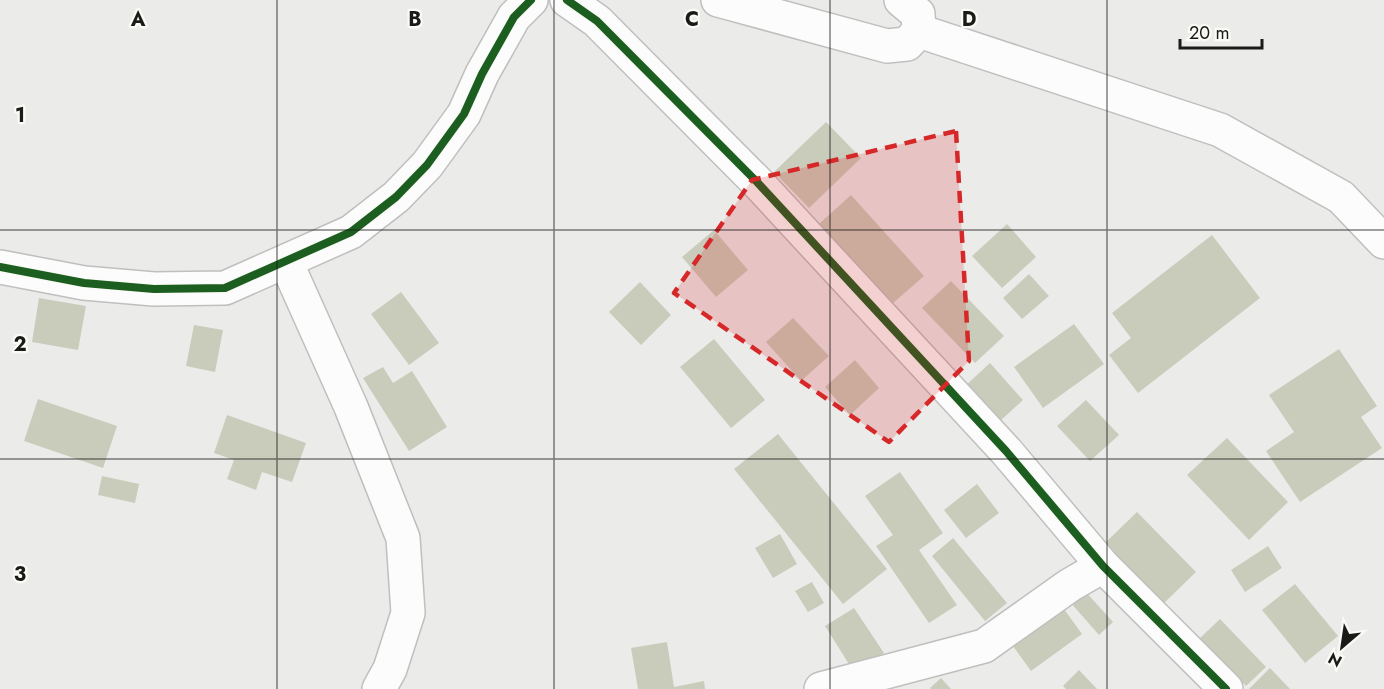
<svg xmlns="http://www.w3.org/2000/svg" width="1384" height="689" font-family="Jost,sans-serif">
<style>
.building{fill:#caccbb}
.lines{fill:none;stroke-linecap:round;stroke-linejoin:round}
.minor-casing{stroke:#bfbfbe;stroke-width:36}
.minor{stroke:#fcfcfc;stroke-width:33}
.cycleway-casing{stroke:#fafaf6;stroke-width:11}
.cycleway{stroke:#1b5e20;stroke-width:8}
.marked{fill:#d62828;fill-opacity:0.2;stroke:#d62828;stroke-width:4.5;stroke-dasharray:12 8;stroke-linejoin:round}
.grid{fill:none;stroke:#1a1a18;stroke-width:1.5;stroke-opacity:0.55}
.grid-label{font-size:20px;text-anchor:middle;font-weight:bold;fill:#1a1a18;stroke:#fafaf6;stroke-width:4.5;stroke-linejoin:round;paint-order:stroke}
</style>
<rect width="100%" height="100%" fill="#ebecea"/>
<!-- building -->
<g class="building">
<polygon points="826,122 861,158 809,208 774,172"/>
<polygon points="851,195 924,276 892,304 819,224"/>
<polygon points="1007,224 1036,257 1002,288 972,256"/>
<polygon points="714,230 748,270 716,297 682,257"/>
<polygon points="1212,235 1260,298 1138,393 1109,355 1131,338 1112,313"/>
<polygon points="1029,274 1049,296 1022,319 1003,298"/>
<polygon points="951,281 1004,336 975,363 922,308"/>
<polygon points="640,282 671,315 641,345 609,312"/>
<polygon points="401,292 439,343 409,365 371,314"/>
<polygon points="39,298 86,306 78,350 32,342"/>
<polygon points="793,318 829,356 801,381 766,342"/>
<polygon points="1074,324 1104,364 1043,408 1014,367"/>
<polygon points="194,325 223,330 215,372 186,366"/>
<polygon points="714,339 765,400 731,428 680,367"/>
<polygon points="1339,349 1377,406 1361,417 1382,448 1300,502 1266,451 1294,432 1269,395"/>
<polygon points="855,360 879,388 850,415 825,387"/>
<polygon points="990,363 1023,400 997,424 964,387"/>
<polygon points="383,367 393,383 412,371 447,427 409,451 363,378"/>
<polygon points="38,399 117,426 103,468 24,441"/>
<polygon points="1086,400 1119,435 1090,461 1057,426"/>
<polygon points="227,415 306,443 292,482 262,472 256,490 227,479 234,460 214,453"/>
<polygon points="778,434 887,569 843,604 734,469"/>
<polygon points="1227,438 1288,502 1249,540 1187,475"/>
<polygon points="900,472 943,533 919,550 957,605 929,623 876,546 893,535 865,496"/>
<polygon points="102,476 139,484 135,503 98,495"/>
<polygon points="977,484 999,513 966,538 944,510"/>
<polygon points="1137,512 1196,572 1164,603 1105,543"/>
<polygon points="780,534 797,564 773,578 755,548"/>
<polygon points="953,538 1007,603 985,621 932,556"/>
<polygon points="1268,546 1282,568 1245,592 1231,570"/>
<polygon points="812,582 824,603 808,612 795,591"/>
<polygon points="1295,584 1338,636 1305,663 1262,610"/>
<polygon points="1084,590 1113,622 1099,635 1070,602"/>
<polygon points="1061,605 1082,634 1031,671 1010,642"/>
<polygon points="854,608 884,653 854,672 825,626"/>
<polygon points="1220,619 1266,667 1246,686 1200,638"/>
<polygon points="667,642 674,687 704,681 705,689 638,689 631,648"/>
<polygon points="1270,668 1290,689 1249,689"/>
<polygon points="1079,670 1097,689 1066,689 1063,686"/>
<polygon points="941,678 951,689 931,689 930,688"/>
</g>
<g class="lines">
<!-- minor casing -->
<g class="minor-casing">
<g id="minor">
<polyline points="567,0 597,21 757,182 1006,451 1103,566 1226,689"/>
<polyline points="718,0 887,46 907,44 919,31 918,14 901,0"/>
<polyline points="919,31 1220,130 1341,197 1384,242"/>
<polyline points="286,262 351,407 403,538 408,613 390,669 379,689"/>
<polyline points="0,267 84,283 154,289 225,288 351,232 396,197 427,165 464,114 482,74 514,17 531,0"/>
<polyline points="821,689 984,646 1070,585 1103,566"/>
</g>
</g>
<!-- minor -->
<use href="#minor" class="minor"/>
<!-- cycleway casing -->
<g class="cycleway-casing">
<g id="cycleway">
<polyline points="567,0 597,21 757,182 1006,451 1103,566 1226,689"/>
<polyline points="0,267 84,283 154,289 225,288 351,232 396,197 427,165 464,114 482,74 514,17 531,0"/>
</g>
</g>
<!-- cycleway -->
<use href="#cycleway" class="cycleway"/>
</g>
<!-- marked area -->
<path class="marked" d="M956,131L969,361L889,442L674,293L752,180Z"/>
<!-- grid -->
<path class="grid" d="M277,0V689M554,0V689M830,0V689M1107,0V689M0,230H1384M0,459H1384"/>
<g class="grid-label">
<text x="138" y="26">A</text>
<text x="415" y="26">B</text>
<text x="692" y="26">C</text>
<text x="969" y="26">D</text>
<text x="20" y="122">1</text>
<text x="20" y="351">2</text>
<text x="20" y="581">3</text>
</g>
<!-- north arrow -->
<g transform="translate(1342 647) rotate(209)" stroke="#fafaf6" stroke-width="4.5" paint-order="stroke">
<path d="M0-4.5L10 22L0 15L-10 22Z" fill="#1a1a18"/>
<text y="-9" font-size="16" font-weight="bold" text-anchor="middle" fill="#1a1a18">N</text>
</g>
<!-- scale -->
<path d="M1180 39v9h82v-9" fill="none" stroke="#1a1a18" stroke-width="3"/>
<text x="1189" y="39" font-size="18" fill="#1a1a18" stroke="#fafaf6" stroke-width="4.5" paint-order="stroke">20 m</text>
</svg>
